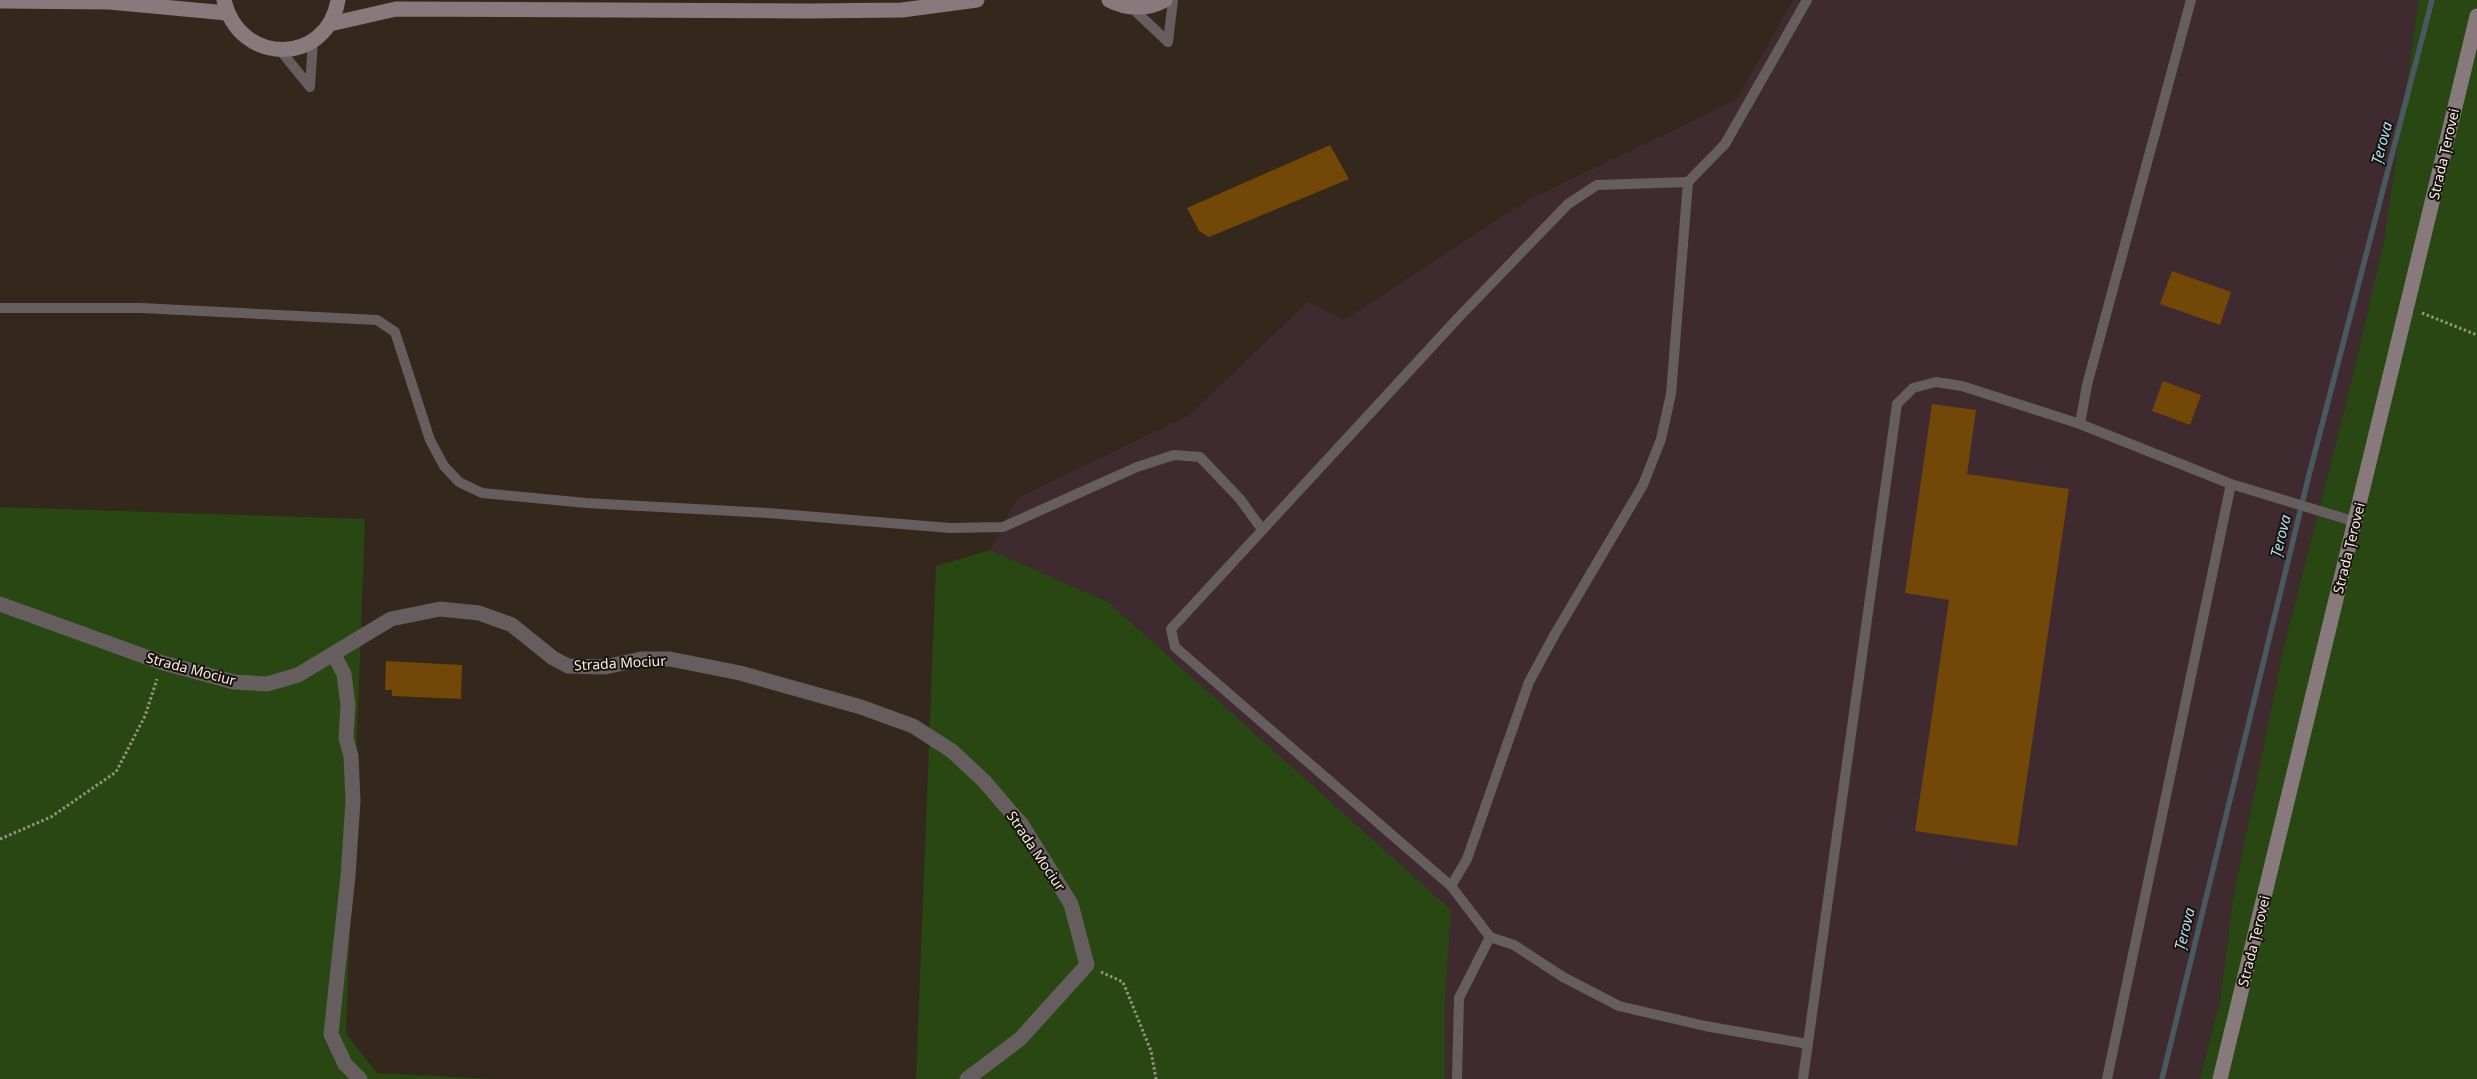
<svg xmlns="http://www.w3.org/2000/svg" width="2477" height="1079" font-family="'Noto Sans',sans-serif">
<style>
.industrial{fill:#3f2b2f}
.green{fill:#284712}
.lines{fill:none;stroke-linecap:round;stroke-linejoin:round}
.stream{stroke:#4a5860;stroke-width:5.5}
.building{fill:#724707}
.path{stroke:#999085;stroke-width:3;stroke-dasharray:2.5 2.5;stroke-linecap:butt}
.lane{stroke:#665d5f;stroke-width:10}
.street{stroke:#665d5f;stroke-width:15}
.secondary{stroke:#87797c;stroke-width:15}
.labels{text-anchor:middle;stroke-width:4;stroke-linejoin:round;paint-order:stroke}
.street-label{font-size:14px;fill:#f5ede4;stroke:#17120c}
.water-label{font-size:15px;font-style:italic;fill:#b3dff8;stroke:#17120c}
</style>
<rect width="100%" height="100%" fill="#33281b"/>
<!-- industrial -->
<polygon class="industrial" points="1793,0 2420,0 2384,241 2346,404 2285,641 2234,893 2220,1000 2200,1079 1445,1079 1445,997 1108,602 990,550 1017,498 1188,416 1308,302 1344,320 1528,200 1736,100"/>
<!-- green -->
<g class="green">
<polygon points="2419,0 2477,0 2477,1079 2200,1079 2220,1000 2234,893 2285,641 2346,404 2384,241"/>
<polygon points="0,507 365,519 346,1034 377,1073 494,1079 0,1079"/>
<polygon points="990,550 1108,602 1451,910 1445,997 1445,1079 916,1079 936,566"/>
</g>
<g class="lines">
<!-- stream -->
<polyline class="stream" points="2162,1079 2308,479 2432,0"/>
</g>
<!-- building -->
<g class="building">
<polygon points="1330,145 1349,179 1209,237 1199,231 1187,208"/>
<polygon points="2172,271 2231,292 2220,325 2160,304"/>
<polygon points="2163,381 2201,395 2190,425 2152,411"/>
<polygon points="1932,404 1976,410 1967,474 2069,489 2017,846 1915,831 1949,600 1905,593"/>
<polygon points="386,661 462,665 461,699 392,696 392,690 385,690"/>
</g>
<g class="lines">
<!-- path -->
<g class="path">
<polyline points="2422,313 2477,335"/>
<polyline points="0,839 51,817 116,772 145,716 157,679"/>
<polyline points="1101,972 1123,982 1151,1051 1156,1079"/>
</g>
<!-- lane -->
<g class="lane">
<polyline points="1131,7 1168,42 1173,0"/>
<polyline points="280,50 310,87 313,40"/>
<polyline points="0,308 141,308 377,320 395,332 430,440 444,466 459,482 482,493 586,503 768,513 950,528 1003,527 1137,467 1174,455 1200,457 1240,499 1261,528"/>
<polyline points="2080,424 2087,385 2191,0"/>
<polyline points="1451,886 1467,859 1529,682 1555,634 1643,485 1661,439 1671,394 1688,182"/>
<polyline points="1490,937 1514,945 1563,977 1619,1006 1705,1026 1808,1044"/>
<polyline points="1457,1079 1459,998 1490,937 1451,886 1175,647 1171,629 1458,318 1568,204 1597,185 1688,182 1725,144 1807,0"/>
<polyline points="1803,1079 1897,404 1913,388 1936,382 1962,386 2080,424 2231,484 2356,522"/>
<polyline points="2107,1079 2231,484"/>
</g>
<!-- street -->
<g class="street">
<polyline points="0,604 163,663 234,682 267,684 298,675 391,619 440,609 479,613 512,625 553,658 568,666 605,667 641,659 670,659 740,673 861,707 913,726 952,751 984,781 1022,825 1071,904 1087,965 1020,1039 967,1079"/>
<polyline points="334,655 344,674 348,705 346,738 351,756 353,801 348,876 331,1034 345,1064 360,1079"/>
</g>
<!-- secondary -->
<g class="secondary">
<path d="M224,0C239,66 327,66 338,0"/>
<path d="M1109,0C1126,9 1148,10 1165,0"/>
<polyline points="0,1 109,2 227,13"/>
<polyline points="330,24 396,9 810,11 902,10 977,0"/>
<polyline points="2220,1079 2477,16"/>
</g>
</g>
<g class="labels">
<!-- street labels -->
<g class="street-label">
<text transform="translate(2444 154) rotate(-77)" y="5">Strada Țerovei</text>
<text transform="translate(2349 548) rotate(-76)" y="5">Strada Țerovei</text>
<text transform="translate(620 663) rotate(-3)" y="5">Strada Mociur</text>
<text transform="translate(191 669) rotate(15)" y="5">Strada Mociur</text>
<text transform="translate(1036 851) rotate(56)" y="5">Strada Mociur</text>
<text transform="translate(2254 941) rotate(-76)" y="5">Strada Țerovei</text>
</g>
<!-- water labels -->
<g class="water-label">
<text transform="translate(2382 143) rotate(-75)" y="5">Țerova</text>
<text transform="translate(2281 536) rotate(-76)" y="5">Țerova</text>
<text transform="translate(2185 929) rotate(-76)" y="5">Țerova</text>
</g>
</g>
</svg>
